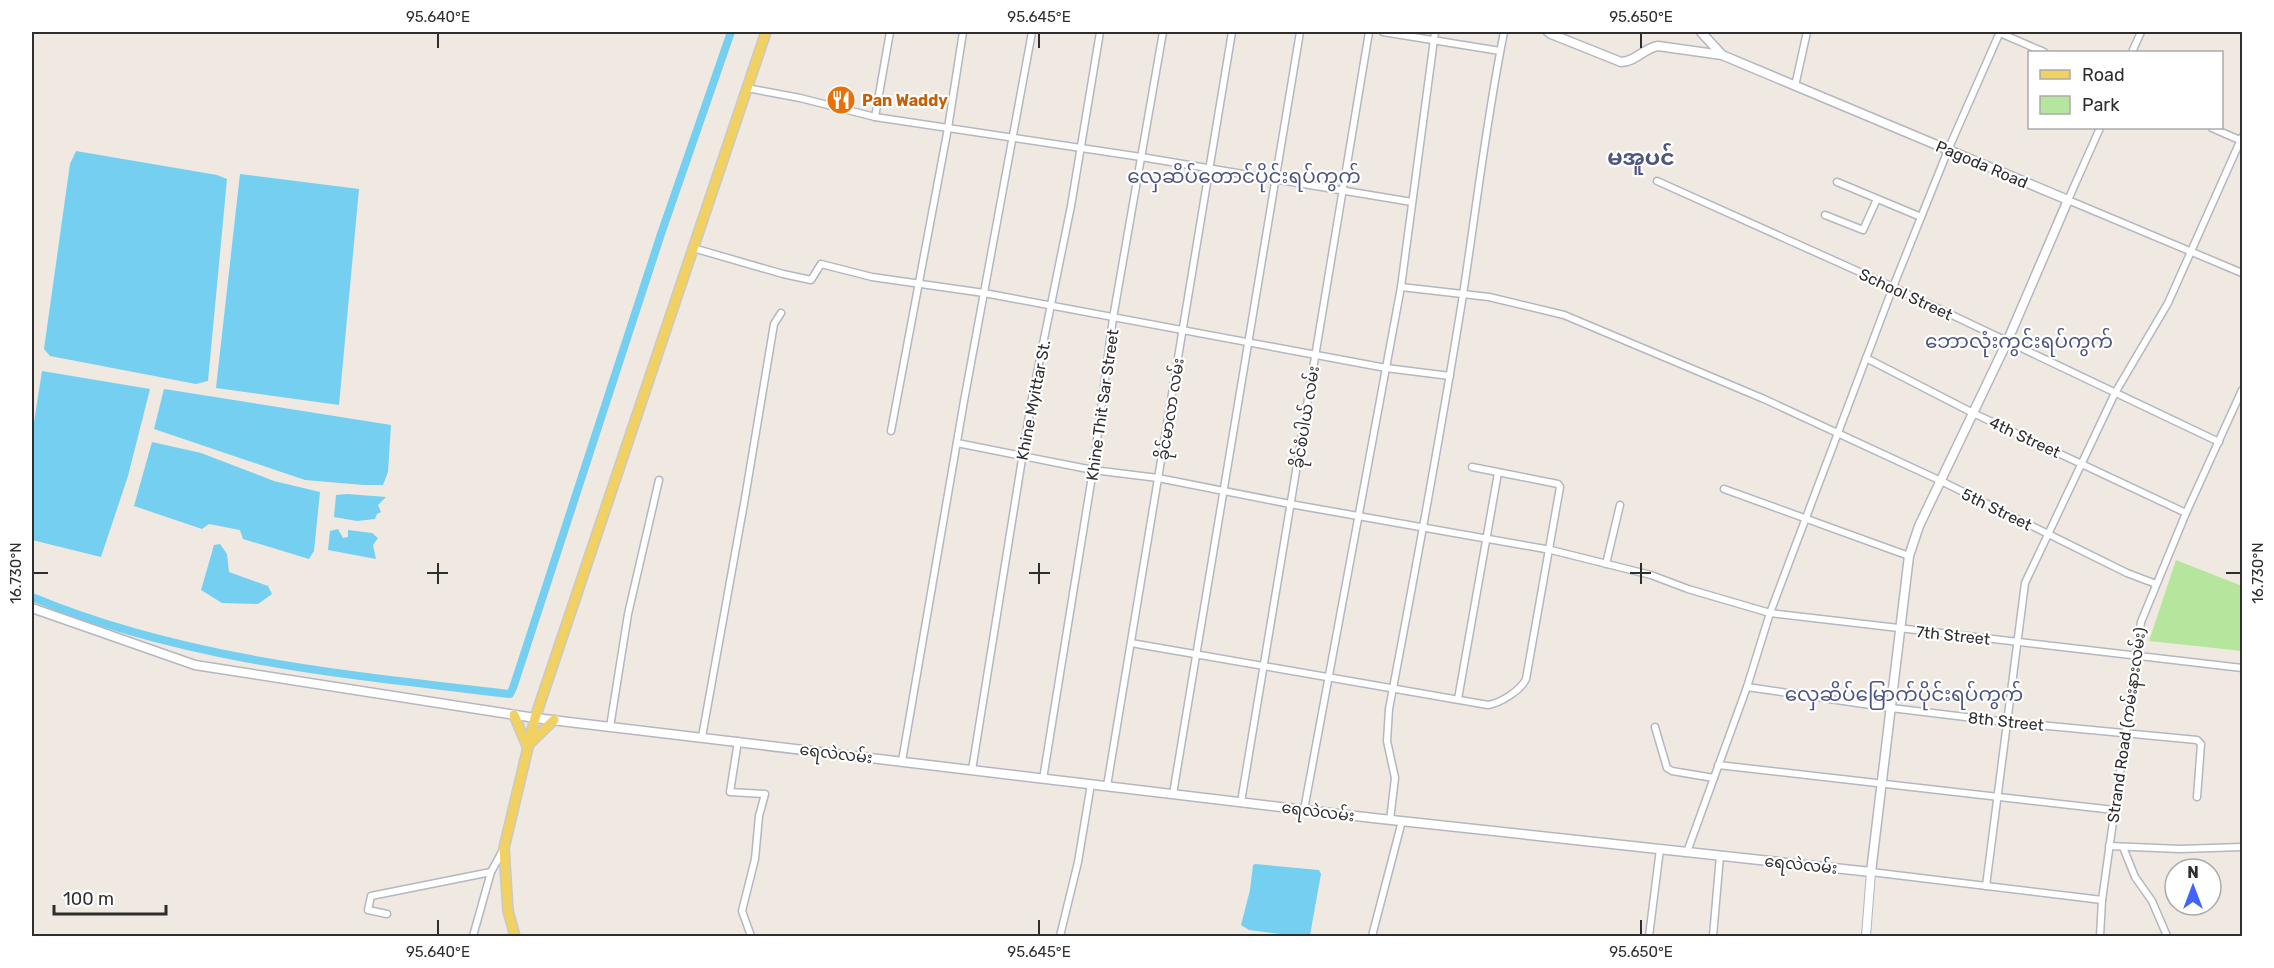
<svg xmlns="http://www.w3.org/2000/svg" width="2274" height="968" font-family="Rubik,'Noto Sans Myanmar',sans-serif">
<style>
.park{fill:#b6e59e}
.water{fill:#75cff0}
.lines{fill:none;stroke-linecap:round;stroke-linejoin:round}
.canal{stroke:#75cff0;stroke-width:8}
.minor-casing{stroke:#b4b7c1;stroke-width:9}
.tertiary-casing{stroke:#b4b7c1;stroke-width:10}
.secondary-casing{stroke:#b4b7c1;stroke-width:11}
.primary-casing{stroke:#c9c9c9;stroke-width:12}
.minor{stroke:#fff;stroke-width:6}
.tertiary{stroke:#fff;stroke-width:8}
.secondary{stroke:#fff;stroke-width:8}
.primary{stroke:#f2d163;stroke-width:9}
.ticks{fill:none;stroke:#2e2e2e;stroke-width:2}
.labels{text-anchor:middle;stroke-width:4.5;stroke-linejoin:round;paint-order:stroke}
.food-label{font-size:16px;font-weight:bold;fill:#c56008;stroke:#fff;text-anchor:start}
.street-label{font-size:16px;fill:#2e2e2e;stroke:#fff}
.quarter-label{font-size:20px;fill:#4d5680;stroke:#fff}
.district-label{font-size:22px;font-weight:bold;fill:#4d5680;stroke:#fff}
.neatline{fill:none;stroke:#2e2e2e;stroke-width:2}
.ticks-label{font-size:15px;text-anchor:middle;fill:#2e2e2e}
</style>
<rect width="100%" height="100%" fill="#efe9e1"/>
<!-- park -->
<polygon class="park" points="2176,560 2242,586 2242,651 2149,641"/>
<!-- water -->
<g class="water">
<polygon points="76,151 217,175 227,179 208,381 196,384 50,356 44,349 70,164"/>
<polygon points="240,174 359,189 339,405 216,388"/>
<polygon points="42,371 150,389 128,476 101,557 32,540 32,435"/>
<polygon points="164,389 391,425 388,472 383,485 364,485 305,480 154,429"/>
<polygon points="152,442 201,453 274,481 320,492 314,551 309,559 243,539 240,530 209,524 202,529 134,506"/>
<polygon points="347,494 386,497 378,505 381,512 377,514 375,519 357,521 334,517 336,495"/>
<polygon points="338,529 343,538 348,537 348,530 372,533 378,538 373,545 376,559 328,550 330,531"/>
<polygon points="220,544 227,554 229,572 268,586 272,594 258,604 222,603 201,590 214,545"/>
<polygon points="1255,864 1319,870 1321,874 1310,935 1297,936 1249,930 1241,925 1250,890 1253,865"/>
</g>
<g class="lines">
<!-- canal -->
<path class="canal" d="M32,597C183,660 348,675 510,694L513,688L661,234L731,32"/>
<!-- minor casing -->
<g class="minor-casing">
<g id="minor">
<polyline points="1383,32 1500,51"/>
<polyline points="2000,33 2044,52"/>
<polyline points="2132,52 2141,32"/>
<polyline points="1795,86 1807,32"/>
<polyline points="747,88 800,98 875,117 1141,157 1412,202"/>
<polyline points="875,117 890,32"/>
<polyline points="2100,128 2068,200 2242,273"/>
<polyline points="2212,128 2242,141"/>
<polyline points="1657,181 1893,287 2219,442"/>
<polyline points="1837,182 1921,217"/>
<polyline points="1825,215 1863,230 1877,199"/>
<polyline points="693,248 783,274 811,280 821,264 872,277 984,293 1386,368 1450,376"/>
<polyline points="1401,287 1489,297 1564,315 1764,399 1941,481 2127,573 2156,584"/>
<polyline points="1866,358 1973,413 2186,513"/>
<polyline points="891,431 948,128 963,32"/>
<polyline points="957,443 1093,470 1158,478 1290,504 1551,550 1651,575 1688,589 1770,613 2242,668"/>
<polyline points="1724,489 1909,556"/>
<polyline points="1606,564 1620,505"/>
<path d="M1131,643L1488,705C1501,703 1521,690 1526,679L1560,487L1558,484L1472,467"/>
<polyline points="1747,687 1891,708 2007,722 2197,740 2201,744 2197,797"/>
<polyline points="1458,699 1498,473"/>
<polyline points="610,727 628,614 659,480"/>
<polyline points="1655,727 1667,768 1672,771 1714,778"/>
<polyline points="702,737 745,498 774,324 781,313"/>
<polyline points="738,741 730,792 765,794 759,816 755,859 742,911 751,936"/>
<polyline points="902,761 964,401 1032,32"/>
<polyline points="1718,765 2114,810"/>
<polyline points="972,770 1031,403 1071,206 1100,32"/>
<polyline points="1043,779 1093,470 1113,318 1163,32"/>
<polyline points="1107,786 1232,32"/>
<polyline points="1173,794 1300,32"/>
<polyline points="1241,802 1369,32"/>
<polyline points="1304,810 1401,287 1435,32"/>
<path d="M1390,820L1395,778L1387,741L1389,709C1415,573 1440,438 1462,301C1476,211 1486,121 1504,32"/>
<polyline points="2109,846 2180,849 2242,847"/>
<polyline points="2123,847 2135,877 2152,901 2167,936"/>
<polyline points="1687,852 1747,687 1770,613 1893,287 1948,150 2000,32"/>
<polyline points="1871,872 2102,900"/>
<polyline points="1986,886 2025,583 2115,393 2168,303 2242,137"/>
<polyline points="387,914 368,910 371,896 491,872"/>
<polyline points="473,936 491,872 504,848"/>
<polyline points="1060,936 1078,862 1091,784"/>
<polyline points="1372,936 1402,821"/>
<polyline points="1649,936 1660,849"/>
<polyline points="1713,936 1720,856"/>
<polyline points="2100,936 2102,900 2141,622 2186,513 2242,390"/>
</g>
</g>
<!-- tertiary casing -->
<g class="tertiary-casing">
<polyline id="tertiary" points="1866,936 1871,872"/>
</g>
<!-- secondary casing -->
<g class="secondary-casing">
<g id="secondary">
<polyline points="1701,32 1722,55"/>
<path d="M32,608L195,665L535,718L1373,818L1871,872L1909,556L1919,526L2007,342L2068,200L1722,55L1658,46C1644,48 1635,62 1621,62L1551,34L1548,32"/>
</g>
</g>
<!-- primary casing -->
<g class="primary-casing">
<g id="primary">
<polyline points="514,715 527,746 554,720"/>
<polyline points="515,936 508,911 504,848 535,718 766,32"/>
</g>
</g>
<!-- minor -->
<use href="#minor" class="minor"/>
<!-- tertiary -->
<use href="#tertiary" class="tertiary"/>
<!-- secondary -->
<use href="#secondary" class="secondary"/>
<!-- primary -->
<use href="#primary" class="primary"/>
</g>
<!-- ticks -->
<path class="ticks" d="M438,33V48M1039,33V48M1641,33V48M438,563V584M1039,563V584M1641,563V584M33,573H48M427,573H448M1029,573H1050M1630,573H1651M2226,573H2241M438,920V935M1039,920V935M1641,920V935"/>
<!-- icons -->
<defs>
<g id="restaurant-disc" transform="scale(1.5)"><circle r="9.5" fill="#e8710a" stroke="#fff"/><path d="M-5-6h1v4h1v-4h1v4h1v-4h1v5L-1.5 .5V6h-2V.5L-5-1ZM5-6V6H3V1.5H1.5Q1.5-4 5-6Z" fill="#fff"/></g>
</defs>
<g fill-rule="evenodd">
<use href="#restaurant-disc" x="841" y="100"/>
</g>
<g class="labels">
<!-- food labels -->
<g class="food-label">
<text x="862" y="106">Pan Waddy</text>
</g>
<!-- street labels -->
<g class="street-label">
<text transform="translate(1982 164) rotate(23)" y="6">Pagoda Road</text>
<text transform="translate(1906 294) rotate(25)" y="6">School Street</text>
<text transform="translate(1033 400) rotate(-79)" y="6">Khine Myittar St.</text>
<text transform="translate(1102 405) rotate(-82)" y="6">Khine Thit Sar Street</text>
<text transform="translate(1170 409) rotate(-81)" y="6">ခိုင်မာလာ လမ်း</text>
<text transform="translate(1305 417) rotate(-81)" y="6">ခိုင်စံပါယ် လမ်း</text>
<text transform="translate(2025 437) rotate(25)" y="6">4th Street</text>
<text transform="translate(1997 509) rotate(26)" y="6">5th Street</text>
<text transform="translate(1953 635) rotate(6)" y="6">7th Street</text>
<text transform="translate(2006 721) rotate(6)" y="6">8th Street</text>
<text transform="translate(2126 725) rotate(-82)" y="6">Strand Road (ကမ်းနားလမ်း)</text>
<text transform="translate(836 753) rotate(7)" y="6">ရေလဲလမ်း</text>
<text transform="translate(1318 811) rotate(7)" y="6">ရေလဲလမ်း</text>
<text transform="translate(1801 864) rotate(6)" y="6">ရေလဲလမ်း</text>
</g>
<!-- quarter labels -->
<g class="quarter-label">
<text x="1244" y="183">လှေဆိပ်တောင်ပိုင်းရပ်ကွက်</text>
<text x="2019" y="348">ဘောလုံးကွင်းရပ်ကွက်</text>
<text x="1904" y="701">လှေဆိပ်မြောက်ပိုင်းရပ်ကွက်</text>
</g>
<!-- district labels -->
<g class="district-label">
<text x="1641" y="165">မအူပင်</text>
</g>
</g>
<!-- border -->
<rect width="2274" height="968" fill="none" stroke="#ffffff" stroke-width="66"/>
<!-- legend -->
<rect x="2028" y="51" width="195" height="78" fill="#ffffff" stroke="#ababab" stroke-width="1.5"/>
<rect x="2040" y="70" width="30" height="9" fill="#f2d163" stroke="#ababab" stroke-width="1.5"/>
<text x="2082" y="81" font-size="18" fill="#2e2e2e">Road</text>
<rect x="2040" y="96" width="30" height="18" fill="#b6e59e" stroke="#ababab" stroke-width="1.5"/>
<text x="2082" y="111" font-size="18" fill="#2e2e2e">Park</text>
<!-- north arrow -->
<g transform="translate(2193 887)"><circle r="28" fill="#ffffff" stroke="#ababab" stroke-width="1.5"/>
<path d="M0-4.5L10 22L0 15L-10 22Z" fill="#4264fb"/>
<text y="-9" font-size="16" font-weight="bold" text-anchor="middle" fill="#2e2e2e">N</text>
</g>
<!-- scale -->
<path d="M54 905v9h112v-9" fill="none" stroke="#2e2e2e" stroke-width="3"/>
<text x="63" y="905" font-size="18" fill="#2e2e2e" stroke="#ffffff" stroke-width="4.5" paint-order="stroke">100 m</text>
<rect x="33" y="33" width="2208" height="902" class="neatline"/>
<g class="ticks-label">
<text x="438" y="22">95.640°E</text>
<text x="1039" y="22">95.645°E</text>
<text x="1641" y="22">95.650°E</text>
<text transform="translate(16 573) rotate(-90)" y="5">16.730°N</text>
<text transform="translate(2258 573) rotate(-90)" y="5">16.730°N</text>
<text x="438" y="957">95.640°E</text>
<text x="1039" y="957">95.645°E</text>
<text x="1641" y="957">95.650°E</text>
</g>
</svg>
